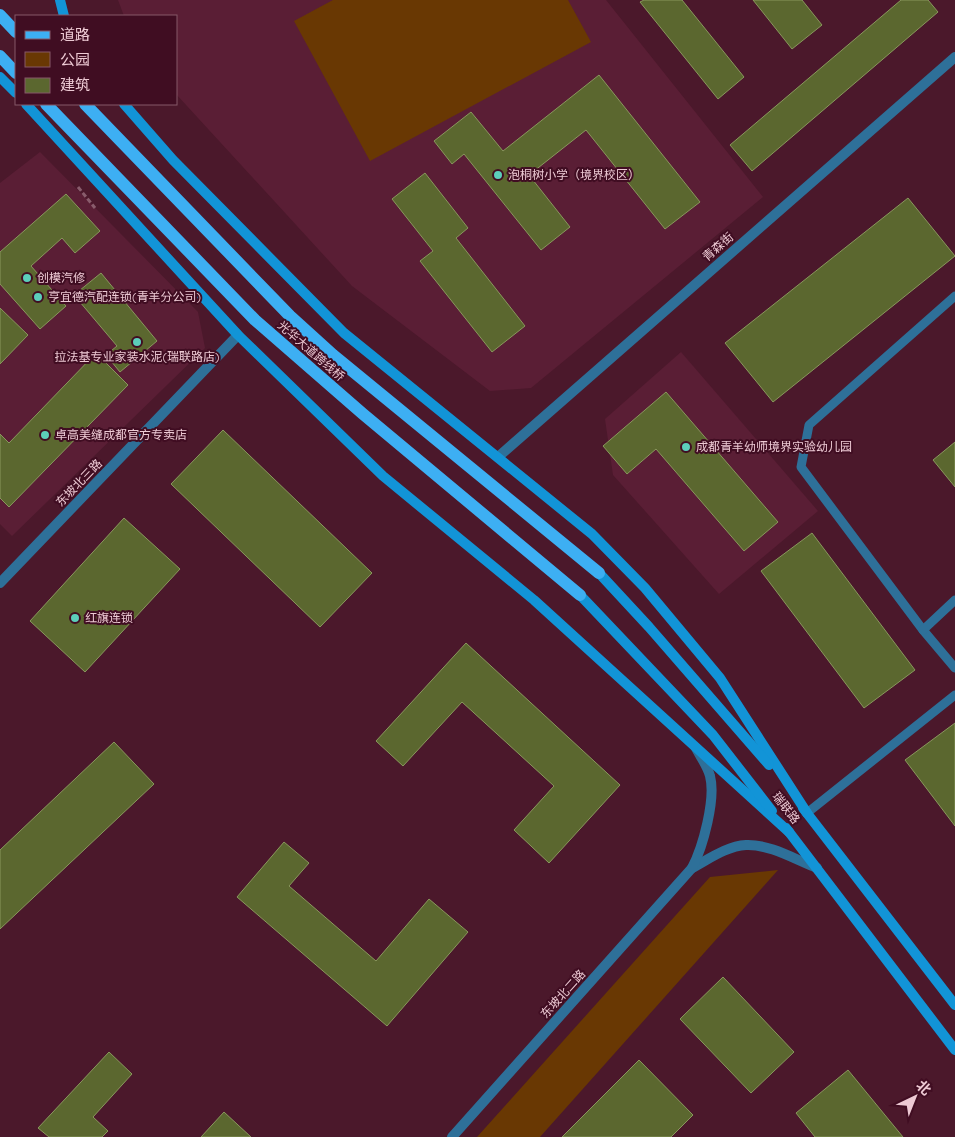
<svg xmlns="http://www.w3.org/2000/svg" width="955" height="1137" font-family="Quicksand,'Noto Sans SC',sans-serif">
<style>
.built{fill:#5a1e35}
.green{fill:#693803}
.building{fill:#5b672f;stroke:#89975d}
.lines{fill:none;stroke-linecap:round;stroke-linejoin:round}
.path{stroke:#895c6c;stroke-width:3;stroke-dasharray:5 2.5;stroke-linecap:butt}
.lane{stroke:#2e7099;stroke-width:9}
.street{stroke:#2e7099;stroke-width:10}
.secondary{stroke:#1294d7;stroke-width:10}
.primary{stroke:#3daff3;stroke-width:12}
.poi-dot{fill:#5cceba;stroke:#400d22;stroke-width:2}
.labels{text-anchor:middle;stroke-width:4;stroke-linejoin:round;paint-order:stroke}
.poi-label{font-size:12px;fill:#edcad4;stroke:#400d22;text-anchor:start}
.street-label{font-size:12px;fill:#edcad4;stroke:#400d22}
</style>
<rect width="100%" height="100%" fill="#4b182b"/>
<!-- built -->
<g class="built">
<polygon points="118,0 606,0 763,197 531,388 490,391 352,286 176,94 176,16 124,16"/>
<polygon points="40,152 198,312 205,348 12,536 0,524 0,183"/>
<polygon points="681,352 818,511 719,594 613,475 605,419"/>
</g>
<!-- green -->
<g class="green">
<polygon points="333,0 568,0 591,42 370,161 294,21"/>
<polygon points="778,870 540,1137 477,1137 710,877"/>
</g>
<!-- building -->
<g class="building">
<polygon points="644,0 682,0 744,77 718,99 640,2"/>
<polygon points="753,0 802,0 822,25 792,49"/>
<polygon points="901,0 928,0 938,12 752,171 730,145"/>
<polygon points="599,75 700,202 665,229 586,130 529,175 570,227 541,250 464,154 452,164 434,141 471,112 503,151"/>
<polygon points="425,173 468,228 456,238 525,326 492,352 420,261 433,251 392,199"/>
<polygon points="66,194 100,231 75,253 62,238 31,266 66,306 40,329 0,284 0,252"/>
<polygon points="908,198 955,256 773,402 725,343"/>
<polygon points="101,273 157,341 120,372 106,355 117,346 74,295"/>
<polygon points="0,308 28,335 0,364"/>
<polygon points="96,353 128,385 9,507 0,498 0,434 9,443"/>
<polygon points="666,392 778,522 744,551 656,449 627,474 603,446"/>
<polygon points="223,430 372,573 320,627 171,484"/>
<polygon points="955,442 955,487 933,460"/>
<polygon points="124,518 180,569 85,672 30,621"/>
<polygon points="812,533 915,670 864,708 761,571"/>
<polygon points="466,643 620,785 549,863 514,830 554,786 462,702 403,766 376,741"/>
<polygon points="955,723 955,826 905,760"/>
<polygon points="114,742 154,784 0,929 0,850"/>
<polygon points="284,842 309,863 289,886 376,961 429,899 468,932 387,1026 237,897"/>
<polygon points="723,977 794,1052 751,1093 680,1019"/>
<polygon points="109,1052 132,1074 93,1117 108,1131 102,1137 49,1137 38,1128"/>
<polygon points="639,1060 693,1115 671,1137 562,1137"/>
<polygon points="848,1070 903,1137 815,1137 796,1113"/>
<polygon points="224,1112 251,1137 201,1137"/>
</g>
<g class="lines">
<!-- path -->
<polyline class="path" points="78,187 95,208"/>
<!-- lane -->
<g class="lane">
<polyline points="955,296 809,425 801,467 923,630 955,668"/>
<polyline points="923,630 955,600"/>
<polyline points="807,813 955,695"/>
</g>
<!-- street -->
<g class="street">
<polyline points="498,457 955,57"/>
<polyline points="0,583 238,335"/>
<path d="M692,868C709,859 727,846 746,845C770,844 796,860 817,868"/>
<path d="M452,1137L692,868C703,847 716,799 710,776C708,767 700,756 696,748"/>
</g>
<!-- secondary -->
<g class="secondary">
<polyline points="60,0 64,16"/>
<polyline points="0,77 16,93"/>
<polyline points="26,104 238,335 383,476 534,600 789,832"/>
<polyline points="124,104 173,160 344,333 592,534 645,588 720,678 807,813"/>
<polyline points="599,573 649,627 769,765"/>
<polyline points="580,595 713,735 772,811"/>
<polyline points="803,808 955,1005"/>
<polyline points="786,828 955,1050"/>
</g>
<!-- primary -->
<g class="primary">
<polyline points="0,15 16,32"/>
<polyline points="0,56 16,73"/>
<polyline points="46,104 255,320 363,414 580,595"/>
<polyline points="85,104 290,316 333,355 599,573"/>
</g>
</g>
<!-- markers -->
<g class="poi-dot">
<circle cx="498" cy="175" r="5"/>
<circle cx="27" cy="278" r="5"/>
<circle cx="38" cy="297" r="5"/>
<circle cx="137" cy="342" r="5"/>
<circle cx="45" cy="435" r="5"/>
<circle cx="686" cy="447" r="5"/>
<circle cx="75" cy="618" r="5"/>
</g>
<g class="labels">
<!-- poi labels -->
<g class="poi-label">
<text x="508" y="179">泡桐树小学（境界校区）</text>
<text x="37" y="282">创模汽修</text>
<text x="48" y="301">亨宜德汽配连锁(青羊分公司)</text>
<text x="137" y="361" text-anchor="middle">拉法基专业家装水泥(瑞联路店)</text>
<text x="55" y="439">卓高美缝成都官方专卖店</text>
<text x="696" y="451">成都青羊幼师境界实验幼儿园</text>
<text x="85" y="622">红旗连锁</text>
</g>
<!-- street labels -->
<g class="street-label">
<text transform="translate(718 247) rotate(-41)" y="4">青森街</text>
<text transform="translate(311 351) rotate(41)" y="4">光华大道跨线桥</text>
<text transform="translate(79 483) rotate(-46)" y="4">东坡北三路</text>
<text transform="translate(786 808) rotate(52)" y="4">瑞联路</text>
<text transform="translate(563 994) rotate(-48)" y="4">东坡北二路</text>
</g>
</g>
<!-- legend -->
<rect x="15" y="15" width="162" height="90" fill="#400d22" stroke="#855969"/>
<rect x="25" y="31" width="25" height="8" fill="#3daff3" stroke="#855969"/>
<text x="60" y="40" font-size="15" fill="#edcad4">道路</text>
<rect x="25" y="52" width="25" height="15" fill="#693803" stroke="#855969"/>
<text x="60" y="65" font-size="15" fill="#edcad4">公园</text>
<rect x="25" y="78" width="25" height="15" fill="#5b672f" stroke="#855969"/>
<text x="60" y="90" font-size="15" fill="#edcad4">建筑</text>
<!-- north arrow -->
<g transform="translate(915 1097) rotate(43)" stroke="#400d22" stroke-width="4" paint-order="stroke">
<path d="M0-4L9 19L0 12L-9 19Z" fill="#edcad4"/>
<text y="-8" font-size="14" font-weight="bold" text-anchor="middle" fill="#edcad4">北</text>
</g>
</svg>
